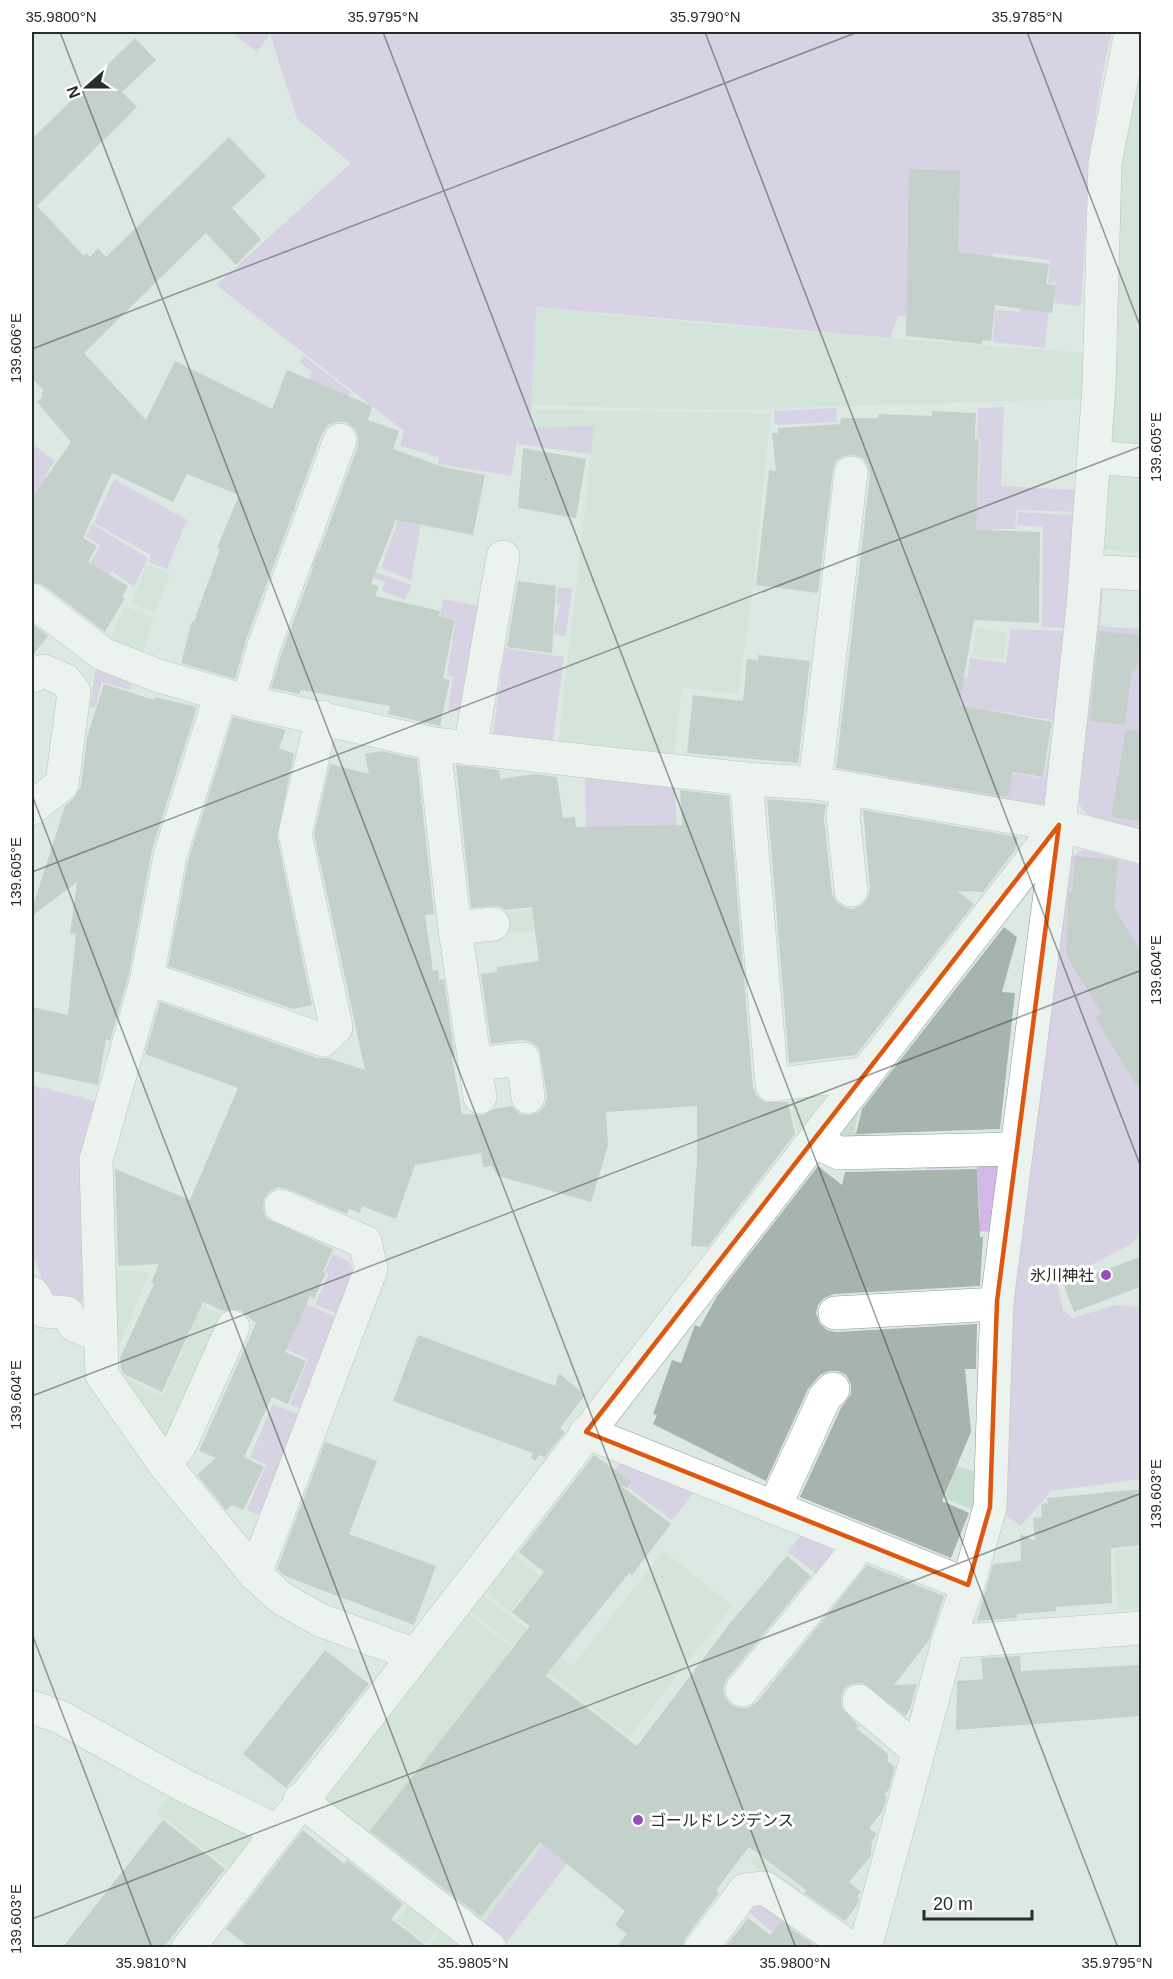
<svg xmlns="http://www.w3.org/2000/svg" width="1173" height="1979" font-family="Helvetica,'Noto Sans JP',sans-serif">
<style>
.built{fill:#c8ddd2}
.green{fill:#d3b7e8}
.building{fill:#a7b3ad}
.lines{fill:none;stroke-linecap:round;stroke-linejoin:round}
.minor-casing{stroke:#8d9993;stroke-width:34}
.minor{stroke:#fff;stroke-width:33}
.marked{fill:none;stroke:#de570e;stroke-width:4.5;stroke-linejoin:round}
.ticks{fill:none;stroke:#282d2a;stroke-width:1.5;stroke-opacity:0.45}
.poi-dot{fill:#954dc0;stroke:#fff;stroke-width:2}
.labels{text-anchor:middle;stroke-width:6;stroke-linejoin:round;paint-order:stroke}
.poi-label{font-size:16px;fill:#282d2a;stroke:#fff;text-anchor:end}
.neatline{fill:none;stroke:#282d2a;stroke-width:2}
.ticks-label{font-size:15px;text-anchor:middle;fill:#282d2a}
</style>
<rect width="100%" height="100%" fill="#dce9e2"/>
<!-- built -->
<g class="built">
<polygon points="1141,62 1141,554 1105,549 1118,342 1120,177"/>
<polygon points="535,307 720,325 1086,353 1082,399 708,410 530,405"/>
<polygon points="531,409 771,413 753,587 738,694 682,688 673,761 558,746 594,427 530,429"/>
<polygon points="147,565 170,574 155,614 131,602"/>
<polygon points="125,606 154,619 140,658 109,641"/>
<polygon points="976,628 1007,633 1004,660 973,656"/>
<polygon points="544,908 546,929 501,935 498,913"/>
<polygon points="834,1088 799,1139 789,1097"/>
<polygon points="861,1103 854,1132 873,1136 838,1137"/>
<polygon points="114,1271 150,1271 114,1358"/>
<polygon points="201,1307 226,1315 174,1434 161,1439 121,1376 163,1396"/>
<polygon points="956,1466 979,1473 975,1511 945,1498"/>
<polygon points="1141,1549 1141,1608 1118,1610 1114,1550"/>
<polygon points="663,1551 732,1606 629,1737 469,1610 482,1594 573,1666"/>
<polygon points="512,1553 540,1576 510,1612 483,1590"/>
<polygon points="466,1612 626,1737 482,1924 328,1810 325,1790"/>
<polygon points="174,1790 254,1833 229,1868 157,1812"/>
<polygon points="756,1855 801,1890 794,1898 750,1862"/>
<polygon points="411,1902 440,1924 426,1943 397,1920"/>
<polygon points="443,1928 469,1948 428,1948"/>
</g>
<!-- green -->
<g class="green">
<path d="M231,32H1112C1089,121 1087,214 1081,306L1054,303L1056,283H1048L1050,260L993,253L989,293L933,318L898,316L890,338L536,307L530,428L594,426L591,454L518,444L519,434L511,476L438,464L439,457L400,446L404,431L216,285L351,163L297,119L270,34L257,52Z"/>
<polygon points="1022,301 1049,303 1045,348 993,342 995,310 1020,312"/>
<polygon points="303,355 351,392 344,407 308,383 312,371 300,363"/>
<polygon points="1004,407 1001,486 1078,490 1076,512 1017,510 1015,529 993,529 991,568 974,534 974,481 979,481 980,438 977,438 978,408"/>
<polygon points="836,408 837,422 775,425 774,411"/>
<polygon points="35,446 55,461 45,476 62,490 47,519 32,510 32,451"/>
<polygon points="114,479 187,520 167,569 149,562 151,555 94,523"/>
<polygon points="402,509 422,518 411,580 381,568"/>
<polygon points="1018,512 1074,515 1069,628 1042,627 1043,527 1017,525"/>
<polygon points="92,524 148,558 134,587 112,571 109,575 90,564 100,545 86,536"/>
<polygon points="315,550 412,585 405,600 382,591 385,582 341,566 337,575 309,566"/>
<polygon points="1103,582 1100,626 1141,629 1141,833 1092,821 1079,804 1098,583"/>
<polygon points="558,587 572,589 566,636 553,634 560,604 556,603"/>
<polygon points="443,599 485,607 467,713 448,710 453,677 447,675 456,619 440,616"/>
<polygon points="1011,629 1067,631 1059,721 990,710 989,715 947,711 960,677 967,678 970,658 1006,663"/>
<polygon points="505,648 564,657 552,748 492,740"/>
<polygon points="100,669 132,680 130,690 102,682 95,708 90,707 95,672"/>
<polygon points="898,710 962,769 1012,778 1014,773 1044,778 1054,723 1061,724 1051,798 1035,811 886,786"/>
<polygon points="585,777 675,783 681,933 589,985"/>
<polygon points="1084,850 1141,865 1141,1233 1131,1244 1057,1283 1063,1310 1073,1318 1115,1305 1141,1307 1141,1479 1051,1491 1021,1526 999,1510 1008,1487 1011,1298 1070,857"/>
<polygon points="32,1085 99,1102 89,1300 73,1304 50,1299 32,1253"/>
<polygon points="926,1160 995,1160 1001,1167 991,1232 966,1230 965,1221 980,1219 977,1167 926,1169"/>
<polygon points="333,1254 349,1261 356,1276 339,1315 315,1304 328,1274 325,1271"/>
<polygon points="266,1288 341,1319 304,1410 290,1404 308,1359 281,1347"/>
<polygon points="273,1404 306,1418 264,1517 247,1510 266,1465 250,1457"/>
<polygon points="624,1459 696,1490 672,1520 611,1475"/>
<polygon points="803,1532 831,1547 833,1554 818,1575 788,1552"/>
<polygon points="624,1739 648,1758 506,1943 482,1924"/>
<polygon points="753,1905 768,1906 793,1926 783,1940 748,1912"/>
</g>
<!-- building -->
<g class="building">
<polygon points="135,38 156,60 122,92 137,107 37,206 84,256 86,253 90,257 98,248 106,257 229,137 266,176 232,208 261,239 236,265 206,233 84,353 146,420 175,361 272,409 287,370 372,406 368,420 399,431 393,449 443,467 485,475 473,535 396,520 371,584 379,587 375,596 440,611 439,616 455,620 443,678 450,680 440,726 388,714 390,706 301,690 299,694 271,688 282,652 358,446 358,437 355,429 346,422 336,422 328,425 322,434 246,640 235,679 181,663 192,621 194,622 220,549 217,548 239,495 187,474 173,502 112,473 83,538 97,546 88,562 128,586 122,597 125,598 105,632 43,585 32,582 32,498 71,442 37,402 43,396 41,393 44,391 32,378 32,139"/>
<polygon points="909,169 960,171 958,252 1049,264 1046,284 1056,285 1052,313 995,305 991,341 982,340 982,344 906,336"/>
<polygon points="932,411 976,413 975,439 979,439 976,530 1040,532 1039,623 974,620 959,705 1052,722 1043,777 1013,772 1008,797 836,768 870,475 868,466 863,458 854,455 844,456 836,461 833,470 818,593 756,585 769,470 776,471 772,433 778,433 778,428 840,424 841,418 878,418 878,414 932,416"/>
<polygon points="523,448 586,459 576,518 518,508"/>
<polygon points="518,581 556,586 552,653 507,647"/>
<polygon points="32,623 48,636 32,656"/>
<polygon points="1099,631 1141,635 1137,669 1132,668 1125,725 1090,721"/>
<polygon points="758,655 810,661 798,763 687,753 693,695 743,701 747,659 758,660"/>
<polygon points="104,684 154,700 155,697 197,707 152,850 129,974 110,1041 106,1039 98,1085 32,1071 32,1007 68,1015 76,934 70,933 77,882 32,916 32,909 65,806 74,798 81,786 87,737"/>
<polygon points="233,717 286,730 279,748 294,754 277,837 312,1005 293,1009 168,966 188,861"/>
<polygon points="1126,730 1142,731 1142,822 1111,817"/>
<polygon points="381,751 417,759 434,914 425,915 433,971 438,970 439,980 444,979 455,1057 452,1057 462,1114 483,1115 494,1109 512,1106 520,1114 531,1115 539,1112 545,1105 547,1095 539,1048 531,1042 522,1040 491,1044 481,974 497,972 497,967 539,961 532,907 505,910 498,906 471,908 456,765 499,770 500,779 535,774 557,777 563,818 575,817 576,827 682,825 680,790 729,796 753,1087 756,1095 764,1102 788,1102 795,1134 708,1247 691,1246 697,1158 697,1106 606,1112 608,1145 591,1202 498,1176 492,1166 483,1167 481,1153 415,1165 396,1219 362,1206 360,1213 349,1209 347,1214 288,1189 279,1187 270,1191 264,1199 263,1209 266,1218 333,1249 323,1271 326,1273 314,1299 310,1296 285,1352 306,1361 288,1404 272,1397 244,1457 264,1467 243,1510 232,1505 226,1510 197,1475 216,1458 199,1451 256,1323 240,1310 224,1311 203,1302 162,1392 124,1374 121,1369 120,1358 154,1284 151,1283 159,1264 118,1266 115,1169 190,1200 238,1088 145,1054 160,1002 317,1058 328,1058 365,1070 314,834 330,764 369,774 365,754"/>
<polygon points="767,799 826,804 824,818 832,893 836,901 844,907 852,909 862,905 868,897 870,889 863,810 1018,837 1015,850 983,892 957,891 974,904 856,1055 789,1063"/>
<polygon points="1075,856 1118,860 1114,907 1142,954 1142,1094 1095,1017 1102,1014 1066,955 1068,903 1069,892 1072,894"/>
<polygon points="1004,927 1017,937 1002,992 1015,993 1000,1129 856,1134 862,1109"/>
<polygon points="818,1166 842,1185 845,1172 977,1169 980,1237 983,1237 980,1286 834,1294 824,1298 818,1305 816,1313 820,1324 827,1330 836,1332 977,1324 976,1369 965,1369 971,1432 942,1501 969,1513 951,1558 800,1497 841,1408 851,1394 851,1384 846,1375 838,1371 829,1371 820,1375 808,1389 766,1481 653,1424 657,1415 653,1414 672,1360 681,1363 695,1325 700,1327 717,1296"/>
<polygon points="1142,1256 1142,1286 1074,1312 1064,1286"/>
<polygon points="418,1335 555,1386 559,1373 585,1395 560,1428 565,1432 545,1457 539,1455 535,1461 531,1458 533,1453 393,1401"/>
<polygon points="325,1442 377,1461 349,1534 436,1566 414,1625 285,1576 277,1569"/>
<polygon points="594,1455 631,1481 627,1488 620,1485 671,1524 632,1575 629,1573 545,1676 637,1746 731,1622 787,1556 811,1576 727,1679 723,1688 725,1697 730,1704 738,1708 748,1708 757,1702 867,1565 944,1596 930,1639 894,1685 917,1684 910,1709 905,1716 863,1683 852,1684 844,1689 841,1697 842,1708 860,1727 855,1727 888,1754 888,1762 895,1767 889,1789 884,1795 887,1797 882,1812 869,1828 877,1834 872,1841 871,1856 849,1882 861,1892 857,1897 859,1898 857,1905 845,1921 804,1893 806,1890 749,1847 716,1890 719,1893 686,1937 683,1947 616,1947 627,1934 615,1925 625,1911 540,1842 481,1917 370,1831 530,1626 512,1612 544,1572 519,1552"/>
<polygon points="1142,1489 1142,1545 1111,1548 1112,1603 1056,1607 1056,1611 1017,1614 1017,1618 977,1621 993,1564 1021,1561 1020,1534 1035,1541 1033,1518 1042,1517 1041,1504 1048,1503 1047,1498"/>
<polygon points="325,1650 369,1684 286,1788 243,1754"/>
<polygon points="1020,1656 1021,1671 1140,1665 1142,1716 956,1730 957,1681 983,1679 981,1658"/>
<polygon points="163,1820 225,1869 164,1947 63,1947"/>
<polygon points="303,1830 344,1864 347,1860 403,1904 391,1919 428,1947 249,1947 226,1929"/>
<polygon points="748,1918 770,1935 781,1922 818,1947 725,1947"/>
</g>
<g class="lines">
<!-- minor casing -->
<g class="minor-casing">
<g id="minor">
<polyline points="1094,457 1142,461"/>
<polyline points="1086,571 1142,574"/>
<polyline points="32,600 103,654 156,675 248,702 434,744 746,779 815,783 1059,825 1142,847"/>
<polyline points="32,676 43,671 65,680 74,692 62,784 32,808"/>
<polyline points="221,694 170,856 147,978 96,1160 102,1375 165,1465 255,1574 281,1598 320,1620 415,1655"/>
<polyline points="248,702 264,646 340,440"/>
<polyline points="434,744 454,922 480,1097"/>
<polyline points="470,749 503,557"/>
<polyline points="746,779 772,1085 866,1073"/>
<polyline points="815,783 851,473"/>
<polyline points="847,788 843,816 851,890"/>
<polyline points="456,928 493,924"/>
<polyline points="147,978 323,1040 336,1027 295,834 322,717"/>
<polyline points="476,1064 523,1059 528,1097"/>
<polyline points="814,1141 839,1153 1016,1149"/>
<polyline points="32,1293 44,1311 67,1313 74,1325 101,1337"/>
<polyline points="835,1313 997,1304"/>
<polyline points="586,1432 968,1585"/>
<polyline points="165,1465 180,1445 233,1327"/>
<polyline points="774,1508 825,1397 833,1389"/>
<polyline points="255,1574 371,1269 365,1242 281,1206"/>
<polyline points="948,1642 1142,1628"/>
<polyline points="742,1690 849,1559 857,1541"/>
<polyline points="859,1701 918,1751"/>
<polyline points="32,1707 60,1717 183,1785 277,1831"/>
<polyline points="300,1800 490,1948"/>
<polyline points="188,1948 1058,826"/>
<polyline points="701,1948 745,1890 765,1888 851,1948"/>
<polyline points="865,1948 948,1642 968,1585 990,1507 997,1301 1059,825 1083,607 1099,386 1105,163 1131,32"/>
</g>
</g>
<!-- minor -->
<use href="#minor" class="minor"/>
</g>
<!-- marked area -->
<path d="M0 0H1173V1979H0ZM1059,825L997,1301L990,1507L968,1585L586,1432Z" fill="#dce9e2" fill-opacity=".55" fill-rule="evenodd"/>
<path class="marked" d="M1059,825L997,1301L990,1507L968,1585L586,1432Z"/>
<!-- ticks -->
<path class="ticks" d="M60,32L796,1948M383,32L1118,1948M705,32L1142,1170M1027,32L1142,331M32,349L858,32M32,795L474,1948M32,872L1142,446M32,1396L1142,970M32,1634L152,1948M32,1919L1142,1493"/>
<!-- markers -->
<g class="poi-dot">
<circle cx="1106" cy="1275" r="6"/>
<circle cx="638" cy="1820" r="6"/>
</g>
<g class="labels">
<!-- poi labels -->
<g class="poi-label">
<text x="1094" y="1281">氷川神社</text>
<text x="650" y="1826" text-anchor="start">ゴールドレジデンス</text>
</g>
</g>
<!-- border -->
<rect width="1173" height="1979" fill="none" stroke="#ffffff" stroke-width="66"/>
<!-- north arrow -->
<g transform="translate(87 87) rotate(249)" stroke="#ffffff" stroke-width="4.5" paint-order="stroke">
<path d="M0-4.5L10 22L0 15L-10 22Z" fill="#282d2a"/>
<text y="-9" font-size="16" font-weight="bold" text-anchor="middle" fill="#282d2a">N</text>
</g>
<!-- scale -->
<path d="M924 1910v9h108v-9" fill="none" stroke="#282d2a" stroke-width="3"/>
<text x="933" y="1910" font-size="18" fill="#282d2a" stroke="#ffffff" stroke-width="4.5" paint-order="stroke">20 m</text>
<rect x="33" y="33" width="1107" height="1913" class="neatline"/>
<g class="ticks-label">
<text x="61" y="22">35.9800°N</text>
<text x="383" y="22">35.9795°N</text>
<text x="705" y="22">35.9790°N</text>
<text x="1027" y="22">35.9785°N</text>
<text transform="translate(16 348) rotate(-90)" y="5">139.606°E</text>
<text transform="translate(1156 447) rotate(-90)" y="5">139.605°E</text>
<text transform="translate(16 872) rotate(-90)" y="5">139.605°E</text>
<text transform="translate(1156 970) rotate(-90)" y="5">139.604°E</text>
<text transform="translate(16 1395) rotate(-90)" y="5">139.604°E</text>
<text transform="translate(1156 1494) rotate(-90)" y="5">139.603°E</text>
<text transform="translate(16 1919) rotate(-90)" y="5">139.603°E</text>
<text x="151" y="1968">35.9810°N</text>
<text x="473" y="1968">35.9805°N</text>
<text x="795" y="1968">35.9800°N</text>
<text x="1117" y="1968">35.9795°N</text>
</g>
</svg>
